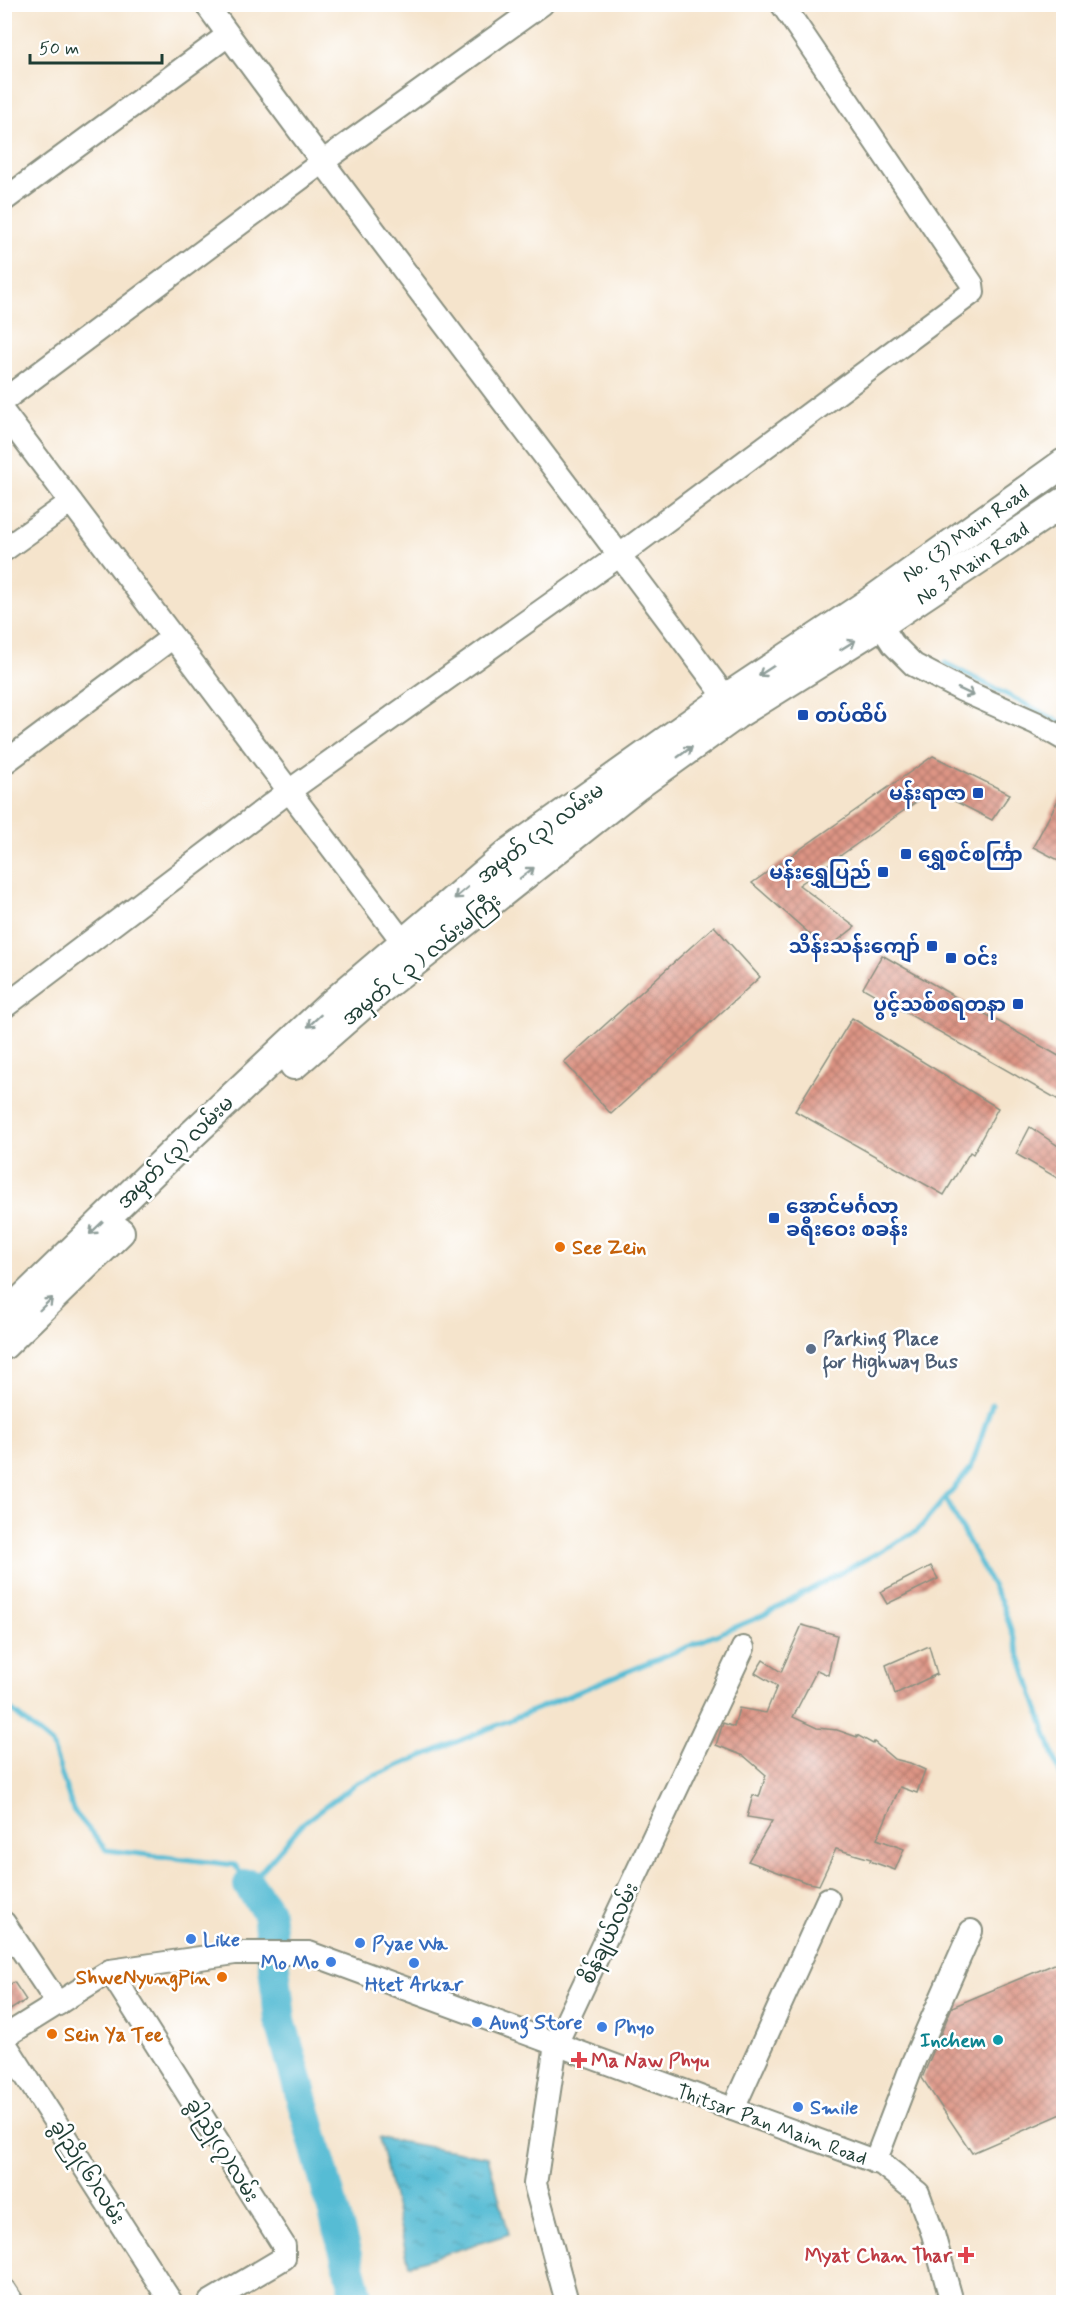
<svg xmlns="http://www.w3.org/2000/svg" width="1068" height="2307" font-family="Mynerve,'Noto Sans Myanmar',sans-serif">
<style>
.water{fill:url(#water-ripples);stroke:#3a7c84;stroke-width:1.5}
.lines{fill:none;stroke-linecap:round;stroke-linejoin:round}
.stream{stroke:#56bcd4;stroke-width:5}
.river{stroke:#56bcd4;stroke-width:32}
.building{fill:url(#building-cross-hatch)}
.minor-casing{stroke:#8a9080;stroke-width:26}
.major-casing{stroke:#8a9080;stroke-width:32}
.minor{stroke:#fff;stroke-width:22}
.major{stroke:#fff;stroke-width:28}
.oneway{stroke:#8f9e9a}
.transit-dot{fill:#1a4fb4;stroke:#fff;stroke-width:2}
.food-dot{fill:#e8710a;stroke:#fff;stroke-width:2}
.service-dot{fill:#5c6f8a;stroke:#fff;stroke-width:2}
.shop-dot{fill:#3f7fe0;stroke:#fff;stroke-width:2}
.culture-dot{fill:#0f9aa8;stroke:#fff;stroke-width:2}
.health-dot{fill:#e0444e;stroke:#fff;stroke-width:2}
.labels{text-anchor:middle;stroke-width:5;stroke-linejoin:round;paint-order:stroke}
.street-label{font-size:20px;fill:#1f3d34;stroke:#fff}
.transit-label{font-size:20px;font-weight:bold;fill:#164399;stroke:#fff;text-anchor:start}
.food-label{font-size:20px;font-weight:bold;fill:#c56008;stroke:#fff;text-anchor:start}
.service-label{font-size:20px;font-weight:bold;fill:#4e5e75;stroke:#fff;text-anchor:start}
.shop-label{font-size:20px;font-weight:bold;fill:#366cbe;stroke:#fff;text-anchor:start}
.culture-label{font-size:20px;font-weight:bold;fill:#0d838f;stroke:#fff;text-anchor:end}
.health-label{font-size:20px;font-weight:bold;fill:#be3a42;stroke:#fff;text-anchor:start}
</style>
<defs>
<pattern id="water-ripples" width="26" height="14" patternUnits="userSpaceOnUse" patternTransform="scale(1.5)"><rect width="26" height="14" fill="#56bcd4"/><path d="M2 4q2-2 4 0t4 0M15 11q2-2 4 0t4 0" fill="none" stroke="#479aad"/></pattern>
<pattern id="building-cross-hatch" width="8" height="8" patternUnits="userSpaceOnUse" patternTransform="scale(1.5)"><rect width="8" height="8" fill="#dd9484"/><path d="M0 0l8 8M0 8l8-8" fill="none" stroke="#b37a6d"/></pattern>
</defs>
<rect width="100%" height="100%" fill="#fff"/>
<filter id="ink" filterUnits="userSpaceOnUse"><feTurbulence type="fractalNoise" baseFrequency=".0167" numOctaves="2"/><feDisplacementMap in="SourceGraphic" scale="12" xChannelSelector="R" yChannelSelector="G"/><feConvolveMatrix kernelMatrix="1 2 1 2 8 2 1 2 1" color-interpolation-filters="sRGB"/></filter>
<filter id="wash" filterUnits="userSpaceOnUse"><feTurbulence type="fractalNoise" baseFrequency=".008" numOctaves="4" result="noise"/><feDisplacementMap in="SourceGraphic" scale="24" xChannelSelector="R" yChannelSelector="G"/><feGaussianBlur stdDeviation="1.35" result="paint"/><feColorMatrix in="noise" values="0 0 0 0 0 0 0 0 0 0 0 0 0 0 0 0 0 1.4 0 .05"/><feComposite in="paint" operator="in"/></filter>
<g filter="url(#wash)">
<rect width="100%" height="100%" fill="#f5e4cc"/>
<!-- water -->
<polygon class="water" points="379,2138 488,2157 509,2234 409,2265"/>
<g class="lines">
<!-- stream -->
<g class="stream">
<polyline points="945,663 1064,724"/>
<polyline points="946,1499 1003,1606 1064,1786"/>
<polyline points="4,1704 52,1744 73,1810 106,1850 235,1865 249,1885 303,1823 357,1783 762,1616 917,1531 971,1468 992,1404"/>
</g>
<!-- river -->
<polyline class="river" points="249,1885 268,1912 280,2020 359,2302"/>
</g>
<g id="blocks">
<!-- building -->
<g class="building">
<polygon points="933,756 1010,794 992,820 933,790 799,885 855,927 827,949 752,883"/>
<polygon points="1064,789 1064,863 1033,847"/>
<polygon points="714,926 760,977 611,1114 564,1062"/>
<polygon points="882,955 1064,1059 1064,1103 863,988"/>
<polygon points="852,1018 998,1108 973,1154 970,1152 944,1195 795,1111"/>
<polygon points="1030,1127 1064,1150 1064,1182 1016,1154"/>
<polygon points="931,1566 938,1579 887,1604 880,1592"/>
<polygon points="802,1625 837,1635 828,1675 817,1670 793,1717 817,1728 837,1730 857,1737 857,1735 873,1744 874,1742 894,1759 910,1763 925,1770 917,1793 900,1787 877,1839 904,1849 895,1870 870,1861 871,1859 836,1849 819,1885 805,1882 748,1861 772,1821 747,1817 753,1795 759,1797 766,1775 744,1756 716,1745 723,1723 734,1727 739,1708 766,1713 777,1686 755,1673 763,1660 781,1672"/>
<polygon points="929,1646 937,1674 895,1694 886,1665"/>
<polygon points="1057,1963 1064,1978 1064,2113 972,2153 922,2078 952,2007"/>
<polygon points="14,1982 26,2000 4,2014 4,1988"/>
</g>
</g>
</g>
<g filter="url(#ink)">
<use href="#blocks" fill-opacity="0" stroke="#8a9080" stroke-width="1.5"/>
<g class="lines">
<!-- minor casing -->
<g class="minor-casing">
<g id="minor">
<path d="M206,4C376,238 554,465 726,698"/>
<polyline points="4,200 228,35"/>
<polyline points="4,400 321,163 542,4"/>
<polyline points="4,413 403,942"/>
<polyline points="4,550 71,502"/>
<polyline points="872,612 893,644 914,665 962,690 1036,723 1064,739"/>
<polyline points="4,763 173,637"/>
<polyline points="4,1007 289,791 620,555 973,292 972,284 782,4"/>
<polyline points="4,1923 58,2004"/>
<polyline points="110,1971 284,2246 284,2258 210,2302"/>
<polyline points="4,2037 110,1971 235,1953 309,1953 882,2164 918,2193 933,2234 952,2302"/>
<polyline points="4,2042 171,2302"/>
<polyline points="733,2109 828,1899"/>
<polyline points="875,2162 914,2060 971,1931"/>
<polyline points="4,2290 12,2302"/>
<polyline points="567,2302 535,2184 556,2044 743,1648"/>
</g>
</g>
<!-- major casing -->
<g class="major-casing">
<g id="major">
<polyline points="294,1065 382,988 637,786 736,715 880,625 1064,502"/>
<polyline points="4,1317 182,1144 328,1007 511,851 726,698 867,604 1064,463"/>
<polyline points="4,1345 120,1232"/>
</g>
</g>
<!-- minor -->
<use href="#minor" class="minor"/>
<!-- major -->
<use href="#major" class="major"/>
</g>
<!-- one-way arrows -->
<defs><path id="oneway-shaft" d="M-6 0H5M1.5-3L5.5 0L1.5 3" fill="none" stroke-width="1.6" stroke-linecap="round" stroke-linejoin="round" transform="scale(1.5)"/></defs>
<g class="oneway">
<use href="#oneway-shaft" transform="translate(848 645) rotate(-32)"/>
<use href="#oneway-shaft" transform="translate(766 671) rotate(147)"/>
<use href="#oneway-shaft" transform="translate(966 692) rotate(25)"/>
<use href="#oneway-shaft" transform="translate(685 752) rotate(-36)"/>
<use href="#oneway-shaft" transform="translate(527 873) rotate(-38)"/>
<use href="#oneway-shaft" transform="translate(461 893) rotate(140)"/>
<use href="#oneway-shaft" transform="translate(314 1021) rotate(137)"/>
<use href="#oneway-shaft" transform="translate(96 1228) rotate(136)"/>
<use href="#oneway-shaft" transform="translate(46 1304) rotate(-44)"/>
</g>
</g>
<!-- markers -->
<g class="transit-dot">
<rect x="797" y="709" width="12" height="12" rx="3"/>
<rect x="972" y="787" width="12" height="12" rx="3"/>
<rect x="900" y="848" width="12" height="12" rx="3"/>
<rect x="877" y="866" width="12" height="12" rx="3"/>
<rect x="926" y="940" width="12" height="12" rx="3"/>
<rect x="945" y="952" width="12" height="12" rx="3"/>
<rect x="1012" y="998" width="12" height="12" rx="3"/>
<rect x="768" y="1212" width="12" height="12" rx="3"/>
</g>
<g class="food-dot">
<circle cx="560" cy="1247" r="6"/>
<circle cx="222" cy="1977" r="6"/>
<circle cx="52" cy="2034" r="6"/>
</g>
<circle class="service-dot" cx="811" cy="1349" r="6"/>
<g class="shop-dot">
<circle cx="191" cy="1939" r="6"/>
<circle cx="360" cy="1943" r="6"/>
<circle cx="331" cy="1962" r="6"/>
<circle cx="414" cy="1963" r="6"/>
<circle cx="477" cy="2022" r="6"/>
<circle cx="602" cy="2027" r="6"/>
<circle cx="798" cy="2107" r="6"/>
</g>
<circle class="culture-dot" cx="998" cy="2040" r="6"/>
<g class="health-dot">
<path d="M576 2051h6v6h6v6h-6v6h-6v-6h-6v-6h6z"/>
<path d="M963 2246h6v6h6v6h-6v6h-6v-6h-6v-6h6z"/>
</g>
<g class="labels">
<!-- street labels -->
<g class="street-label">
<text transform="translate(965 533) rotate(-36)" y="7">No. (3) Main Road</text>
<text transform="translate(972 563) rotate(-34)" y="7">No 3 Main Road</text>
<text transform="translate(540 833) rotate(-37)" y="7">အမှတ် (၃) လမ်းမ</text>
<text transform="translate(421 959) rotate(-39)" y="7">အမှတ် ( ၃ ) လမ်းမကြီး</text>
<text transform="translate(175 1152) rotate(-44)" y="7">အမှတ် (၃) လမ်းမ</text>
<text transform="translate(609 1933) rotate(-65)" y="7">စိန်ချယ်လမ်း</text>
<text transform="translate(772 2124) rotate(20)" y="7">Thitsar Pan Main Road</text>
<text transform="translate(223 2150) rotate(58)" y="7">ခွါညို(၇)လမ်း</text>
<text transform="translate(88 2172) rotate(57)" y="7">ခွါညို(၆)လမ်း</text>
</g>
<!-- transit labels -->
<g class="transit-label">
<text x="815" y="722">တပ်ထိပ်</text>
<text x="966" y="800" text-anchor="end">မန်းရာဇာ</text>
<text x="918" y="861">ရွှေစင်စင်္ကြာ</text>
<text x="871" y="879" text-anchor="end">မန်းရွှေပြည်</text>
<text x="920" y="953" text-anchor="end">သိန်းသန်းကျော်</text>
<text x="963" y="965">ဝင်း</text>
<text x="1006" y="1011" text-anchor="end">ပွင့်သစ်စရတနာ</text>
<text x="786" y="1213">အောင်မင်္ဂလာ<tspan x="786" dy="23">ခရီးဝေး စခန်း</tspan></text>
</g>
<!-- food labels -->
<g class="food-label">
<text x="572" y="1254">See Zein</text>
<text x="210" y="1984" text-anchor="end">ShweNyungPin</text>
<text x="64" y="2041">Sein Ya Tee</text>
</g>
<!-- service labels -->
<g class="service-label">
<text x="823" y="1345">Parking Place<tspan x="823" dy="23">for Highway Bus</tspan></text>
</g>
<!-- shop labels -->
<g class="shop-label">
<text x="203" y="1946">Like</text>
<text x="372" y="1950">Pyae Wa</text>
<text x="319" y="1969" text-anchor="end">Mo Mo</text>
<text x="414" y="1991" text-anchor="middle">Htet Arkar</text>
<text x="489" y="2029">Aung Store</text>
<text x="614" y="2034">Phyo</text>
<text x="810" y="2114">Smile</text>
</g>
<!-- culture labels -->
<g class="culture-label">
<text x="986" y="2047">Inchem</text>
</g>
<!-- health labels -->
<g class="health-label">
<text x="591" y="2067">Ma Naw Phyu</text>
<text x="952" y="2262" text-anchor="end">Myat Chan Thar</text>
</g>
</g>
<!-- margin -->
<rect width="1068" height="2307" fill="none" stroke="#fff" stroke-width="24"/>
<!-- scale -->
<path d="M30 54v9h132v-9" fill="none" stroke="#1f3d34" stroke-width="3"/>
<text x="39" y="54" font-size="18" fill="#1f3d34" stroke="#ffffff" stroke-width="4.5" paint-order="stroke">50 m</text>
</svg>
